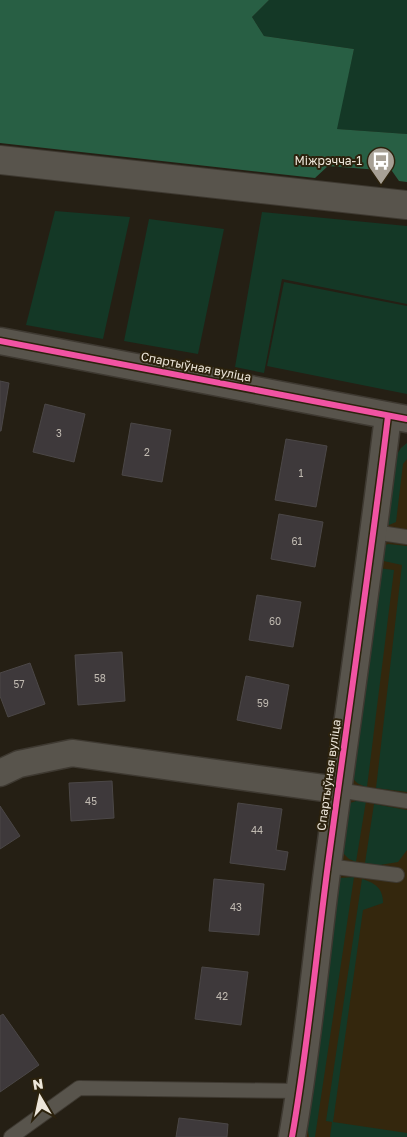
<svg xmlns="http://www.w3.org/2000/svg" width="407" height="1137" font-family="'Golos Text',sans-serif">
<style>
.built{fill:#34270d}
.green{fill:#143826}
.forest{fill:#285f44}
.building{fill:#3e393b;stroke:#4b4747}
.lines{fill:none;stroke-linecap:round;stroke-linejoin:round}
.service-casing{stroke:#3e3931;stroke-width:16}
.minor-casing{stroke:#3e3931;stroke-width:29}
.tertiary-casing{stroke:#3e3931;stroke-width:30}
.service{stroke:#58544c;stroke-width:14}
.minor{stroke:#58544c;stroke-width:26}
.tertiary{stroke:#58544c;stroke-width:28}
.cycleway-casing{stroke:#2c220d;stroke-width:9}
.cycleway{stroke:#f153a3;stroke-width:6}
.labels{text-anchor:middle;stroke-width:4;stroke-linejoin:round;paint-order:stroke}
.number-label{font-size:10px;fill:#c1bbb2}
.poi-label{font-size:12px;fill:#ede6da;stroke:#2c220d;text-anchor:end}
.street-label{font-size:12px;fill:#ede6da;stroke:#2c220d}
</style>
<rect width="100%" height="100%" fill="#251f14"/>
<!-- built -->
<polygon class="built" points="407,443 407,1137 303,1137 336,913 332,899 392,462 401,448"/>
<!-- green -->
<g class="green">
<polygon points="269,0 407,0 407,134 336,129 354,49 264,36 252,17"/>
<polygon points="55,211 130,217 103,339 26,325"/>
<polygon points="262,212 407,226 407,304 282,279 264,373 235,367"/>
<polygon points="149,219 224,229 198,354 124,341"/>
<polygon points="284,282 407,306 407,394 267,366"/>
<polygon points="407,443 407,459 403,464 396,522 389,525 386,523 392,462 401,448"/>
<polygon points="388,544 407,546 407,792 376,788 402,565 379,560 384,546"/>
<path d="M378,568L394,570L367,787C357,784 354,782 351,773Z"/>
<polygon points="359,800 366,801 356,862 349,859 342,852 343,815 350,803"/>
<polygon points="374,804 407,810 407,850 398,862 380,865 365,863"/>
<polygon points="354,877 315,1137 309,1137 306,1120 336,913 332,899 334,883 340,878"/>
<path d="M362,879C375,883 383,888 383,903L363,910L333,1122L407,1133V1137H330L332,1122L326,1121Z"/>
</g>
<!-- forest -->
<polygon class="forest" points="0,0 269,0 252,17 264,36 354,49 337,129 407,134 407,182 399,181 392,171 328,166 315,178 0,143"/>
<!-- building -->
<g class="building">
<polygon points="0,381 9,383 1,431 0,431"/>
<polygon points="45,404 85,414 74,462 33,452"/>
<polygon points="131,423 171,430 162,482 122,475"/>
<polygon points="286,439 327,446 316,507 275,500"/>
<polygon points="279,514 323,522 315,567 271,559"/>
<polygon points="257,595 301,602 293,647 249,640"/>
<polygon points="122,652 125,701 78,705 75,655"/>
<polygon points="30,663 45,704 8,717 0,696 0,673"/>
<polygon points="246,676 289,685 281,729 237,720"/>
<polygon points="112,781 114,818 71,821 69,783"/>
<polygon points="238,803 282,809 276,850 288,852 285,870 230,863"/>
<polygon points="0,806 20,836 0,849"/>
<polygon points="214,879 264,884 259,935 209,931"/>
<polygon points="202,967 248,972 241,1025 195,1019"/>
<polygon points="3,1014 39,1065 0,1092 0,1016"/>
<polygon points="179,1118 228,1124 227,1137 176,1137"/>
</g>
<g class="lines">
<!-- service casing -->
<g class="service-casing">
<g id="service">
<polyline points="374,532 407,537"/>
<polyline points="338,790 407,801"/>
<polyline points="328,866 397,875"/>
<polyline points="11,1137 79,1088 300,1091"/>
</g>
</g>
<!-- minor casing -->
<g class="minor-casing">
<g id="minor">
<polyline points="0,341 407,419"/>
<polyline points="0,773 19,764 72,753 338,790"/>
<path d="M292,1137C308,1047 316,955 328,864C348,715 370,565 388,416"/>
</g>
</g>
<!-- tertiary casing -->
<g class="tertiary-casing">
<polyline id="tertiary" points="0,160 407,205"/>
</g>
<!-- service -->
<use href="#service" class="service"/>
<!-- minor -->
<use href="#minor" class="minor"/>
<!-- tertiary -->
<use href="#tertiary" class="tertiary"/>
<!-- cycleway casing -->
<g class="cycleway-casing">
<g id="cycleway">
<polyline points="0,341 407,419"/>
<path d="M292,1137C308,1047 316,955 328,864C348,715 370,565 388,416"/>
</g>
</g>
<!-- cycleway -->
<use href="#cycleway" class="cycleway"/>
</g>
<!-- icons -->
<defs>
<g id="bus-pin" transform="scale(1.4375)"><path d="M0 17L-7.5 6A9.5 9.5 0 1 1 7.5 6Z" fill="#a7a095" stroke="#2c220d"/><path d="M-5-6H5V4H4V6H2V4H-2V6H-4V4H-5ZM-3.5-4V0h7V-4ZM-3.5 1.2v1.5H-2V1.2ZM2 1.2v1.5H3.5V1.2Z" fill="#fff"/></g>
</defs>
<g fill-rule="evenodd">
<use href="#bus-pin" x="381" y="161"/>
</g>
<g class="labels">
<!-- number labels -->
<g class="number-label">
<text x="59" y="437">3</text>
<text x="147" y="456">2</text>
<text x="301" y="477">1</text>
<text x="297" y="545">61</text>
<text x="275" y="625">60</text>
<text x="100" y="682">58</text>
<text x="19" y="688">57</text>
<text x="263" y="707">59</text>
<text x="91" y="805">45</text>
<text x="257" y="834">44</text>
<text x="236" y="911">43</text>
<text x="222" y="1000">42</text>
</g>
<!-- poi labels -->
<g class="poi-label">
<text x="362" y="165">Міжрэчча-1</text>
</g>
<!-- street labels -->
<g class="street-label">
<text transform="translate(196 367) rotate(11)" y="4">Спартыўная вуліца</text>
<text transform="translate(329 775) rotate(-82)" y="4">Спартыўная вуліца</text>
</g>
</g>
<!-- north arrow -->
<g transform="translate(40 1097) rotate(351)" stroke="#2c220d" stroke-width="4" paint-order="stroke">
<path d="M0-4L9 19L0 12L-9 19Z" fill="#ede6da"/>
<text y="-8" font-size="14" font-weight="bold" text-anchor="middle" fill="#ede6da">N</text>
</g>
</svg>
